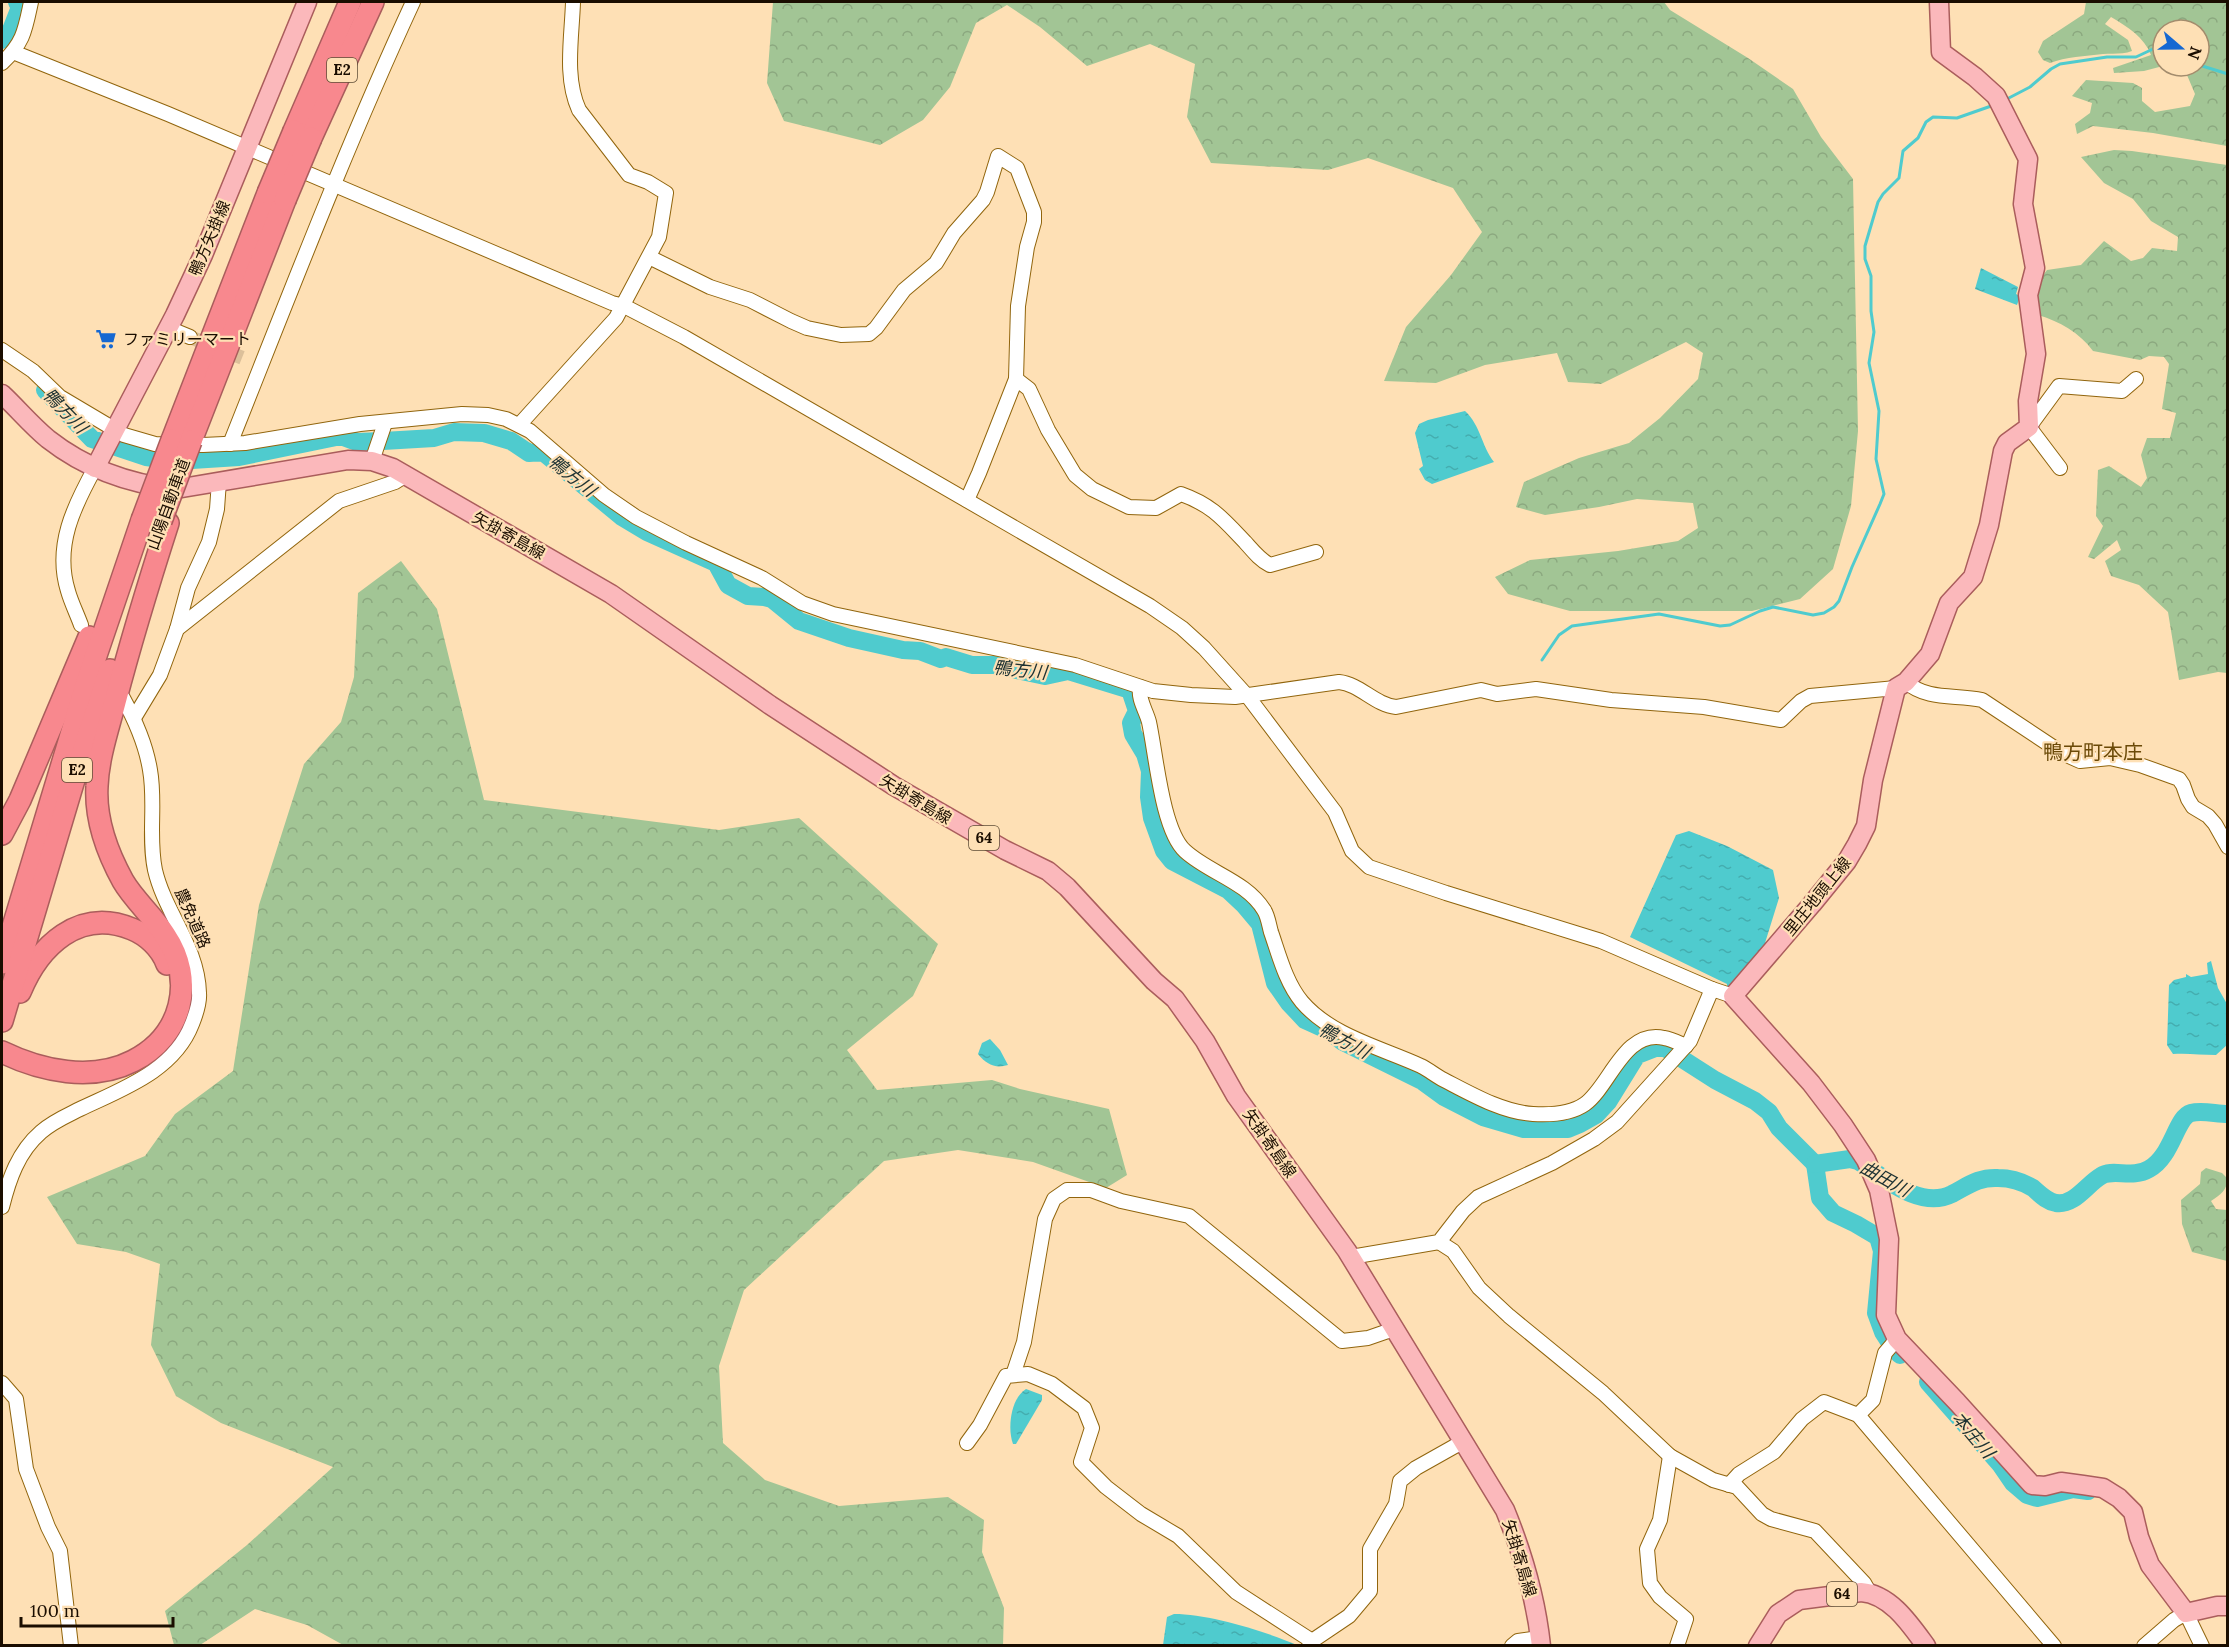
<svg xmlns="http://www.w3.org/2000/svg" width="2229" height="1647" font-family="Lora,'Noto Sans JP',serif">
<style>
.forest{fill:url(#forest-crowns)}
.water{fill:url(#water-ripples)}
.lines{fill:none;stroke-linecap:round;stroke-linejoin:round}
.stream{stroke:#4fcbce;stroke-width:3}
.river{stroke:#4fcbce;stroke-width:18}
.minor-tunnel{stroke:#dcc09a;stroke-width:14;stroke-dasharray:14 7;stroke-linecap:butt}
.minor-casing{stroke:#91650d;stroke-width:16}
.major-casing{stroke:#aa5d5c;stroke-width:21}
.highway-casing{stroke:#aa5d5c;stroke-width:24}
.minor{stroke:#fff;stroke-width:14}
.major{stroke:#fbb8bb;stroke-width:18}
.highway{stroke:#f8888e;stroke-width:21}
.highway-bridge-casing{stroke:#aa5d5c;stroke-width:24;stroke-linecap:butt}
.highway-bridge{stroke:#f8888e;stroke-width:21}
.labels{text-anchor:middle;stroke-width:4.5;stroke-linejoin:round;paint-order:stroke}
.shield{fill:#fee0b5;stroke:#5e4c36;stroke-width:1.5}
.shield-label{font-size:15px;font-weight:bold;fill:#1a0d00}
.street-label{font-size:16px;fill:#1a0d00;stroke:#fee0b5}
.poi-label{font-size:16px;fill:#1a0d00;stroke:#fee0b5;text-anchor:start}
.water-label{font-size:18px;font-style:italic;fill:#1c3132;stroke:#fee0b5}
.quarter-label{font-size:20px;fill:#6b4a08;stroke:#fee0b5}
</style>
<defs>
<pattern id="forest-crowns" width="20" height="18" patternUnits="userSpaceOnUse" patternTransform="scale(1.5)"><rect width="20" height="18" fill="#a2c595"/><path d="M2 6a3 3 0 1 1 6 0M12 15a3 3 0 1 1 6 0" fill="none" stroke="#8ba87f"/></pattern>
<pattern id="water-ripples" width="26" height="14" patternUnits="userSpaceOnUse" patternTransform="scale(1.5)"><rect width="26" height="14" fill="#4fcbce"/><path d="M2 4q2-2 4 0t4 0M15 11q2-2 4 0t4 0" fill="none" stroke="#44adaf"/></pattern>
</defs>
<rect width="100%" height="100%" fill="#fee0b5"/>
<!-- forest -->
<g class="forest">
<polygon points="773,2 1664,2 1670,10 1748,58 1793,89 1821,137 1853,179 1858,431 1851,506 1833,569 1800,599 1752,611 1570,611 1508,594 1495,577 1530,560 1618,551 1678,541 1698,528 1693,503 1637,499 1599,507 1545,515 1516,507 1524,482 1579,458 1629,443 1660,418 1698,379 1703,353 1686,342 1601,384 1568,382 1557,353 1485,365 1436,383 1384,381 1406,327 1451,275 1482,232 1453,188 1368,158 1328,170 1211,163 1187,117 1195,64 1150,44 1087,66 1040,27 1007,5 976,23 950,87 923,120 880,145 784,121 767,83"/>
<path d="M2086,2H2227V146L2153,133L2093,126L2077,134L2075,124L2090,113L2092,103L2072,96L2086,80L2133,83L2142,88V101L2155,112L2190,106L2195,94L2187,75L2176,66H2199V30H2163V66L2144,71L2114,73L2113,68L2151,55C2144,37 2128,27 2111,17L2105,24L2128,40L2132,51C2123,55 2113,53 2103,54C2085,56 2066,57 2050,63L2043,60L2038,52L2043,41L2084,14Z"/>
<path d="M2114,150L2132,151L2227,165V673L2218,672L2179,680L2168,612L2139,585L2111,576L2105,561L2121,550L2117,540L2094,559L2088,557L2103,526L2096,516L2098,470L2109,466L2141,487L2147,478L2141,455L2147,438H2170L2176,413L2162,409L2169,364L2164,357L2149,356L2140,360L2093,351C2080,333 2059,321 2038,315L2037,283L2047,270L2081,265L2104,241L2131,261L2143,258L2152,248L2177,251L2178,237L2151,221L2133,199L2104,183L2081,157Z"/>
<polygon points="401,561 437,609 484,800 719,830 799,818 938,944 913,996 847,1050 877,1090 992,1080 1020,1089 1109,1109 1127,1175 1106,1188 1033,1162 958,1150 884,1161 744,1290 719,1366 723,1443 765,1480 839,1506 948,1497 984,1520 982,1552 1004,1608 1003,1646 345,1646 307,1625 255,1609 200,1645 174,1645 165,1611 247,1545 333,1467 221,1423 176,1396 151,1345 160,1264 126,1252 77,1244 47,1197 145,1156 175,1114 233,1071 259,905 304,764 341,722 354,677 358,593"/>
<path d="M2206,1168L2222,1173L2227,1178C2228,1190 2220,1195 2211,1201L2216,1209L2227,1210V1261L2192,1252L2182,1224L2181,1200L2200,1184L2201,1172Z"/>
</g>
<!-- water -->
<g class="water">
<polygon points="1981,268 2018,287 2016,294 2020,296 2017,305 1975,289"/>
<path d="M1465,411C1481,426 1481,445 1494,462L1432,484L1425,480L1419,469L1423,466L1415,433L1419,424L1428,420Z"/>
<polygon points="1689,831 1727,846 1773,870 1779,898 1765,943 1771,938 1731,987 1727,987 1727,984 1630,937 1676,835"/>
<path d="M2211,961L2218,988L2227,1004V1045L2216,1055C2201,1055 2188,1053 2173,1054L2167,1045L2169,985L2174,980L2186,977V974L2191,977L2208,974L2207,963Z"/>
<path d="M990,1039L1000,1050L1008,1065C995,1069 986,1064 978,1054L982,1043Z"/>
<path d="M1026,1389L1042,1395V1400L1016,1444H1013C1007,1428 1011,1398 1026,1389Z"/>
<path d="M1174,1614C1209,1614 1264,1631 1297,1645H1163L1167,1617Z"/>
</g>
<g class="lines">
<!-- stream -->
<g class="stream">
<polyline points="2199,65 2228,74"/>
<polyline points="2005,100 2030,87 2051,69 2060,64 2107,57 2136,57 2153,49 2163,53"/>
<polyline points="1542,660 1559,635 1572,626 1659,614 1720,626 1730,625 1760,611 1773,607 1813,615 1824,613 1834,607 1839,601 1852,567 1880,504 1884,494 1876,459 1879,411 1869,363 1874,332 1871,311 1871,276 1865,259 1865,246 1878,202 1883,194 1899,178 1903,151 1918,138 1926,122 1933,117 1957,118 1994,105"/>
</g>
<!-- river -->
<g class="river">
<polyline points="2,40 11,30 20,7 17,2"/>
<polyline points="45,390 92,439 146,457 176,461 239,457 341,436 357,442 383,441 434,438 454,432 484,433 511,441 529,453 543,452 622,517 647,532 716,563 728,585 748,596 764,597 772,599 799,621 849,638 903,650 920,651 941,659 946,657 972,665 994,665 1045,676 1068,671 1130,690 1137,711 1131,723 1133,734 1145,754 1150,771 1149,797 1152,818 1164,851 1172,861 1228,890 1244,905 1260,924 1275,983 1289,1003 1305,1020 1327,1030 1343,1042 1422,1081 1444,1097 1483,1117 1524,1129 1568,1129 1580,1124 1596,1115 1608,1102 1637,1055 1655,1048 1665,1048 1715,1080 1755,1101 1769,1112 1779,1128 1815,1164"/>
<polyline points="1815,1164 1820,1198 1833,1213 1856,1224 1878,1237 1882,1251 1876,1313 1883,1332 1894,1349 1900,1355"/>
<path d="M1815,1164L1850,1159L1858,1161C1885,1178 1920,1210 1952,1194C1969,1185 1979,1177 1998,1178C2010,1178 2023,1182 2033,1188C2040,1194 2046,1201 2056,1203C2074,1206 2087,1184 2101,1176C2113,1168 2132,1179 2149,1169C2172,1157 2176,1117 2191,1113C2202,1110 2216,1114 2228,1114"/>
<polyline points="1928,1382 2000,1464 2013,1483 2027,1495 2037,1498 2073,1489 2088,1491"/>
</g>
<!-- minor-tunnel -->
<polyline class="minor-tunnel" points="190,337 248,360"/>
<!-- minor casing -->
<g class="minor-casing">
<g id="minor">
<polyline points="13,52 168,114 612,303 624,306 684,337 1150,606 1182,628 1204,648 1249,698 1335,812 1352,851 1369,867 1446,893 1601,941 1712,989 1733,996"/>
<path d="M2,63C24,42 25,30 31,2"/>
<polyline points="649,257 710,287 750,300 791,321 807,328 841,335 869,334 876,328 904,290 936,263 954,233 983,200 987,192 998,156 1017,168 1034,212 1034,222 1027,247 1018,306 1016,379 979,473 967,500"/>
<polyline points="168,328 190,337"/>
<path d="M2,350L33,371L60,397L124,435L155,444L203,445L245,443L360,424L462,414L488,415L506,419L530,431L604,495L636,517L686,543L762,578L802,603L833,614L1075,665L1153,691L1191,695L1235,697L1339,682C1360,684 1375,705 1396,707L1481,690L1497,694L1536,689L1611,700L1704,707L1781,720L1801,701L1810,696L1896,688"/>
<path d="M1016,379L1029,389L1048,430L1075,475L1092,489L1129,507L1156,508L1181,494C1212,505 1223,519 1245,542C1253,551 1260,560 1270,565L1316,552"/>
<path d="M520,424L616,318L659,237L666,193L648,182L629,175L579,110C564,77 572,37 573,2"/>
<path d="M230,444C289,296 346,147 413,2"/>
<polyline points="372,461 385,423"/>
<polyline points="2060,468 2029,427 2059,386 2122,391 2136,379"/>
<path d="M81,625C77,614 71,602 68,591C54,546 74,506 95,468"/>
<polyline points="177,629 188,588 209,542 217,509 219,481"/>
<path d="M1906,682C1928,701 1956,694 1982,700L2062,753L2080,761L2110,758L2140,765L2179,779L2183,785L2188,799L2193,807L2208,816L2215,824L2228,847"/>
<path d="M1140,687C1138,700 1146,710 1149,722C1156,754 1162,830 1185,851C1209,873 1246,881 1264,910C1268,916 1269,925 1271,932C1279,955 1286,983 1302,1002C1331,1036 1382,1048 1421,1066C1429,1070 1436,1076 1444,1080C1471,1094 1502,1112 1533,1114C1550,1115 1571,1114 1585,1104C1610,1086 1624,1029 1664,1038C1671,1039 1679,1043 1686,1046"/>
<polyline points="134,718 160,675 177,629 339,501 395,482 406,475"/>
<path d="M2,1207C9,1179 18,1152 41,1132C52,1122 66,1116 80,1109C122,1089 174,1071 192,1024C196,1014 200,1003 199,993C198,947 165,913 155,870C148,837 156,803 150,770C146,745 135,720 123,698"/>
<polyline points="1439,1242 1453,1251 1479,1288 1509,1316 1603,1393 1670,1456 1713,1480 1737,1487 1762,1514 1771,1519 1815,1531 1864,1583 1869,1592"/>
<polyline points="1351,1257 1439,1242 1463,1211 1478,1197 1552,1163 1594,1139 1617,1122 1690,1041 1712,989"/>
<polyline points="1013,1375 1024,1342 1045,1219 1054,1199 1067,1190 1091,1190 1121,1201 1189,1216 1342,1341 1368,1338 1394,1329"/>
<polyline points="2,1383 16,1399 26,1469 48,1527 60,1551 71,1646"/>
<polyline points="1858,1415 1873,1400 1885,1353 1897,1339"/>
<polyline points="967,1443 980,1425 1006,1376 1028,1374 1052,1384 1084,1408 1092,1428 1081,1462 1106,1487 1141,1514 1178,1536 1236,1592 1312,1641"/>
<polyline points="1670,1456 1660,1520 1647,1549 1650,1583 1660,1597 1686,1619 1677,1646"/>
<polyline points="1729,1485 1739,1474 1774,1452 1802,1419 1824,1402 1858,1415 2054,1646"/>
<polyline points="1309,1646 1312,1641 1349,1616 1370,1591 1370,1549 1396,1504 1400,1481 1416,1468 1464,1441"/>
<polyline points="1512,1646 1518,1641 1540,1638"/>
<polyline points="2144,1646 2174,1620 2186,1613 2202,1646"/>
</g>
</g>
<!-- major casing -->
<g class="major-casing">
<g id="major">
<polyline points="1939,2 1941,52 1975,77 1996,96 2028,159 2023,204 2035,268 2028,295 2036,354 2028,401 2029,427 2007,443 2003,451 1989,525 1973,577 1949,603 1930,654 1906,682 1896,688 1873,780 1866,826 1857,844 1847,861 1812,904 1733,996 1811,1083 1843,1125 1866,1160 1879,1190 1889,1239 1886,1315 1897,1339 1957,1402 2032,1485 2045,1486 2061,1482 2083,1485 2103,1488 2119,1498 2133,1512 2139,1537 2150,1565 2186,1613 2217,1606 2228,1606"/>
<path d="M2,394C17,408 31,425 48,439C85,468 129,484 176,489L348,460L372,461L393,468L611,594L770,705L894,786L1005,850L1048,871L1067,887L1154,981L1175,999L1205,1041L1236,1096L1347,1251L1505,1510C1523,1554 1536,1599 1541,1646"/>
<polyline points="95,468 175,315 203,255 307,2"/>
<path d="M1758,1646L1778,1614L1799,1600L1861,1592C1890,1594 1910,1624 1926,1646"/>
</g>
</g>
<!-- highway casing -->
<g class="highway-casing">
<g id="highway">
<polyline points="294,131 350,2"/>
<polyline points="311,138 373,2"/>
<polyline points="172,440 268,193"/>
<polyline points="191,441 285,200"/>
<polyline points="2,834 20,800 89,637"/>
<polyline points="2,963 87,682 142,520"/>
<path d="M20,992C39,946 79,907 132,929C147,935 161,948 167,964"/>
<polyline points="2,1021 73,783 110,670"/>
<path d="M2,1052C41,1071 92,1082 133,1061C182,1036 196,981 165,935C153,916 134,900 123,881C107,852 95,819 97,786C98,758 108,729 115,702C131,641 149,582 168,523"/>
</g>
</g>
<!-- minor -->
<use href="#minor" class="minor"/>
<!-- major -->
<use href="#major" class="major"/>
<!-- highway -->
<use href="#highway" class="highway"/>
<!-- highway-bridge casing -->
<g class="highway-bridge-casing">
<g id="highway-bridge">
<polyline points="268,193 294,131"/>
<polyline points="285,200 311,138"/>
<polyline points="142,520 172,440"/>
<polyline points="161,521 191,441"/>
</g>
</g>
<!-- highway-bridge -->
<use href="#highway-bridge" class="highway-bridge"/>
</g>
<!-- icons -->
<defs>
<g id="supermarket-bare" transform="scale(1.62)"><path d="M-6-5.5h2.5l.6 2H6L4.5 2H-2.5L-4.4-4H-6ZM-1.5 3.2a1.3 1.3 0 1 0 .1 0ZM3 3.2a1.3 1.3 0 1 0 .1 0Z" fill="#1568d2" stroke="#fee0b5" stroke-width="2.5" paint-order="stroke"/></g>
</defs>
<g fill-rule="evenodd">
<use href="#supermarket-bare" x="106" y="339"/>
</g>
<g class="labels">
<!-- shield labels -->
<g class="shield">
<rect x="327" y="58" width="30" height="24" rx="4.5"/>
<rect x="62" y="758" width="30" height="24" rx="4.5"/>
<rect x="969" y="826" width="30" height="24" rx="4.5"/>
<rect x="1827" y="1582" width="30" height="24" rx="4.5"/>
</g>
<g class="shield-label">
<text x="342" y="75">E2</text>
<text x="77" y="775">E2</text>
<text x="984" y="843">64</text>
<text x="1842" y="1599">64</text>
</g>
<!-- street labels -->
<g class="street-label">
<text transform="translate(209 238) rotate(-67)" y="6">鴨方矢掛線</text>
<text transform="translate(168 504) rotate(-70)" y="6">山陽自動車道</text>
<text transform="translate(509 535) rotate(29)" y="6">矢掛寄島線</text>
<text transform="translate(916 799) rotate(31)" y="6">矢掛寄島線</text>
<text transform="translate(1817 896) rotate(-51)" y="6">里庄地頭上線</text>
<text transform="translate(193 918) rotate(66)" y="6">農免道路</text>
<text transform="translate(1270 1143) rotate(55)" y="6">矢掛寄島線</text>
<text transform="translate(1520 1558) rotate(73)" y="6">矢掛寄島線</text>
</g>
<!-- poi labels -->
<g class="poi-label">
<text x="123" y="345">ファミリーマート</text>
</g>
<!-- water labels -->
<g class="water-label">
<text transform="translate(65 411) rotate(46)" y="6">鴨方川</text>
<text transform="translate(572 476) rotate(39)" y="6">鴨方川</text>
<text transform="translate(1020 670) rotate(6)" y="6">鴨方川</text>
<text transform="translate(1344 1041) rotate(28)" y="6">鴨方川</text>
<text transform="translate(1885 1179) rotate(29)" y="6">曲田川</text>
<text transform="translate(1973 1435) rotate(50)" y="6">本庄川</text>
</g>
<!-- quarter labels -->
<g class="quarter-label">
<text x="2093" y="759">鴨方町本庄</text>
</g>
</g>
<!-- border -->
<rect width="2229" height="1647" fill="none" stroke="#1a0d00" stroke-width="6"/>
<!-- north arrow -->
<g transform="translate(2181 48) rotate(110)"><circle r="28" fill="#fee0b5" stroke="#a38c6d" stroke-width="1.5"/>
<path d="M0-4.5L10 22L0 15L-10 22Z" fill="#1568d2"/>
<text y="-9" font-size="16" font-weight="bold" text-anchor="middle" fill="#1a0d00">N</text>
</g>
<!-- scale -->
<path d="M21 1617v9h152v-9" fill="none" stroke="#1a0d00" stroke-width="3"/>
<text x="30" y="1617" font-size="18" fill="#1a0d00" stroke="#fee0b5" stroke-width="4.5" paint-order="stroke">100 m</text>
</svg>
